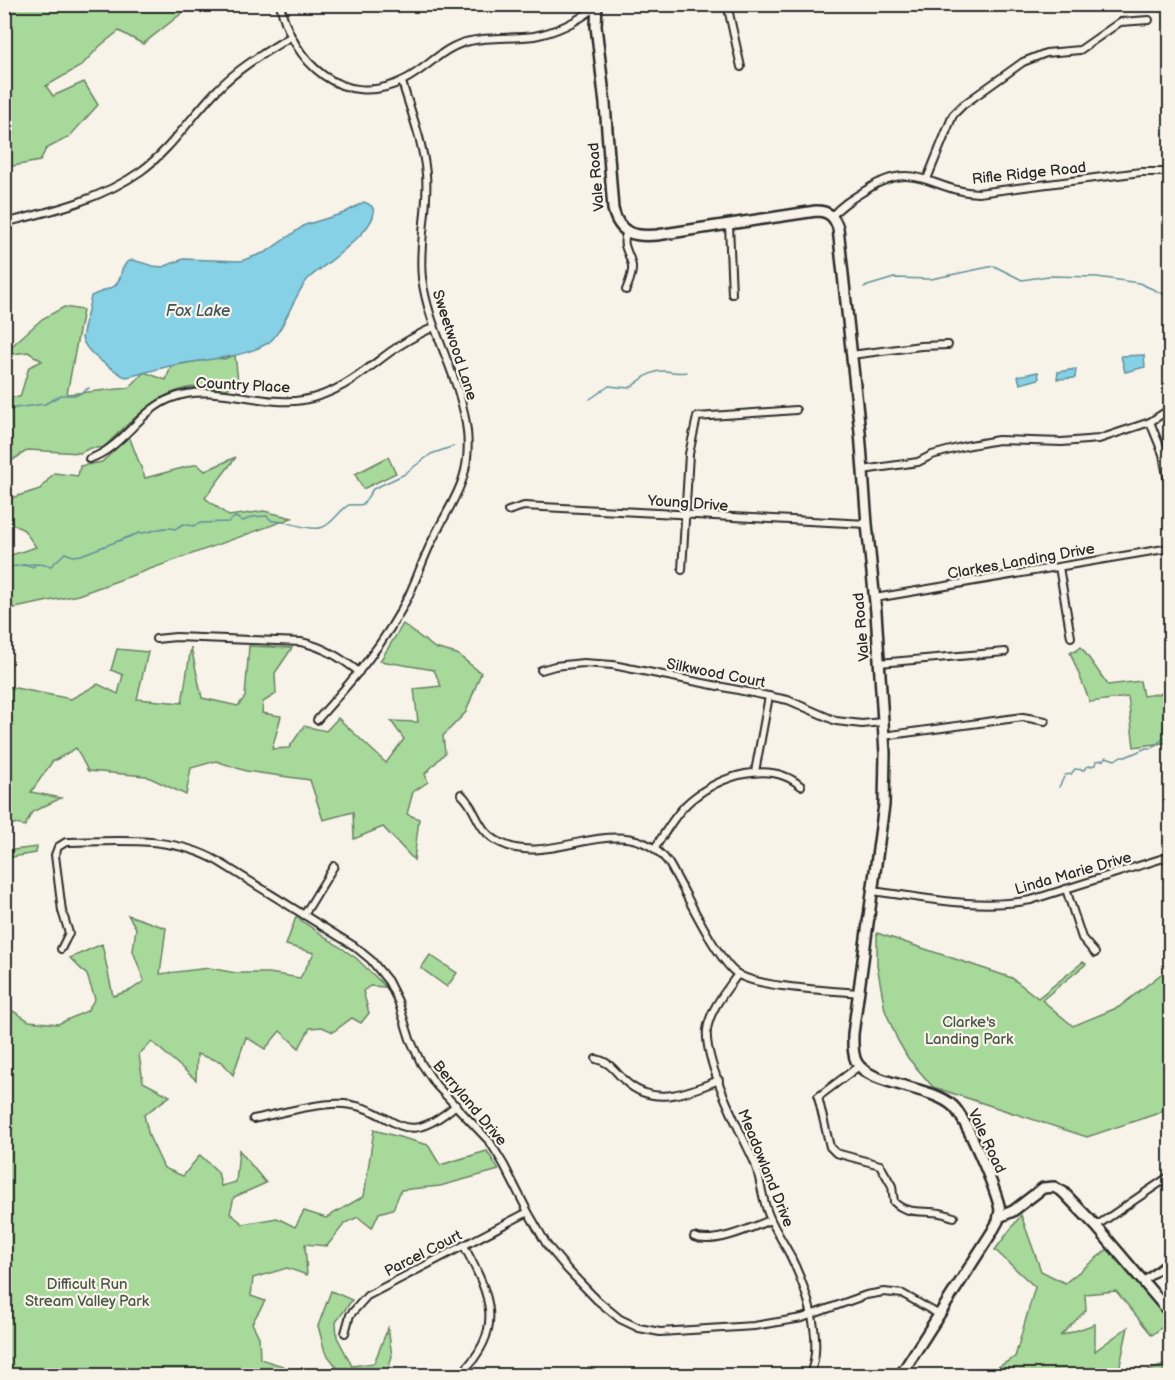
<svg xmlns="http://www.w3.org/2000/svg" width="1175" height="1380" font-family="'Balsamiq Sans',sans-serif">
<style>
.green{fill:#a7d99b;stroke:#698263;stroke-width:1.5}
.water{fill:#86d1e6;stroke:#628f9b;stroke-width:1.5}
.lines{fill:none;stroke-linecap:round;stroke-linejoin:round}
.stream{stroke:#628f9b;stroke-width:1.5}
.street-casing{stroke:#2b2b2b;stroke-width:10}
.secondary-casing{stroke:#2b2b2b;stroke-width:14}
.street{stroke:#f7f3e8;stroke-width:6}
.secondary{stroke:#f7f3e8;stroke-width:9}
.labels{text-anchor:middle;stroke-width:4.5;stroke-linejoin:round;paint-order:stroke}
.street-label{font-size:15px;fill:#2b2b2b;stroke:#f7f3e8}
.park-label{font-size:15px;fill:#4a5647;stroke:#f7f3e8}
.water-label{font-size:16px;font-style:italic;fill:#42545a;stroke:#f7f3e8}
</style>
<rect width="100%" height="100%" fill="#f7f3e8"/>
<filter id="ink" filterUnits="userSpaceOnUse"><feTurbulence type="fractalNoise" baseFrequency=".0167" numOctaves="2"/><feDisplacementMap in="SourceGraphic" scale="12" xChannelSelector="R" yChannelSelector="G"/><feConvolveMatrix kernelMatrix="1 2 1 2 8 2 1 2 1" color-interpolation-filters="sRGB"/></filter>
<g filter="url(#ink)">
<!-- green -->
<g class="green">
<polygon points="4,5 5,4 192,5 143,44 119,31 101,45 81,66 46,86 53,96 84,82 98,105 69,137 46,149 40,161 13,166 5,160"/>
<path d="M64,307L83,310L67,394L129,388L144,372L166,380L171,366L214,358L224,359L235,355L238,381L227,389C217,389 205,387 195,387C158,390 128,424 103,448H90L80,453L28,450L5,465V397H20L29,367L42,361L28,352L5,355V352L42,319Z"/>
<polygon points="129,436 145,478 197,464 205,471 236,457 205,498 229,516 264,511 292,518 78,595 5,610 5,557 36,547 24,530 5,520 5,493 8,499 40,489 54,473 78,476 80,466 102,462"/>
<polygon points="388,457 396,473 363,489 355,474"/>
<polygon points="403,624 435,648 457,654 481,673 466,712 443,736 445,753 425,774 428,782 413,792 407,814 419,819 414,860 383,827 354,839 353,812 323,820 310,780 246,771 216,761 191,768 186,795 146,776 88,771 76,748 52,762 31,792 61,798 32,812 25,826 5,822 5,686 71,699 98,684 118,694 123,675 111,670 117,649 148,652 137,699 182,703 191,647 202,698 238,706 245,697 249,646 292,648 275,673 276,694 263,702 262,713 281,716 272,749 289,748 304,726 326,731 338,718 386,763 404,739 391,721 418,722 414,689 441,686 434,670 380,661"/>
<polygon points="1081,647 1108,685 1140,681 1143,696 1170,692 1170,742 1134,747 1128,697 1090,702 1070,652 1076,651"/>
<polygon points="37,847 36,853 5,858 5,851"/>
<polygon points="128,915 166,928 160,974 209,968 236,973 269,973 300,978 314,953 286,945 296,917 356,958 386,987 370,986 363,991 369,1013 361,1023 352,1018 333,1032 322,1027 310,1028 299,1048 280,1031 265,1049 246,1037 233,1075 222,1062 197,1054 196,1080 152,1042 139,1054 143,1082 170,1096 144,1115 149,1136 164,1168 183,1176 200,1155 218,1172 221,1186 236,1182 239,1150 266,1183 234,1197 230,1213 243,1224 277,1218 295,1227 304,1211 326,1218 364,1196 374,1130 428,1145 440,1165 487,1151 499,1170 440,1186 401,1190 393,1209 379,1213 372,1228 358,1217 345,1223 327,1246 305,1244 307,1275 287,1268 253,1278 251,1296 265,1301 252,1323 259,1337 260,1359 283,1366 273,1375 5,1375 5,1006 29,1021 58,1024 87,1011 95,999 87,975 70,958 102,944 113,996 131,990 144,981 133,951 136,928"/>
<polygon points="877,933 1012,978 1038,998 1083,962 1086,964 1042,1000 1073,1026 1119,1007 1170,967 1170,1104 1159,1113 1087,1137 933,1087 908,1058 897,1039 885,1010 877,965"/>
<polygon points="430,955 457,973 447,987 421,968"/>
<polygon points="1021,1215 1041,1271 1065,1283 1109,1248 1170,1321 1152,1335 1116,1291 1085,1294 1086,1310 1060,1336 1095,1324 1095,1351 1128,1327 1118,1375 985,1375 1015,1357 1035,1287 995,1250"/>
<polygon points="331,1291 352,1300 336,1322 337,1337 352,1366 374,1363 388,1328 392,1356 387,1375 343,1375 325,1352 318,1326"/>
<polygon points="1169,1363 1160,1375 1138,1375"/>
</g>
<!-- water -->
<g class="water">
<path d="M364,202C402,214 318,269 309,278C293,295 284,332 268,343C241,359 209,358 180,364C162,367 145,373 127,377L123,376C109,366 87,355 82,338L91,296L115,286L120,278L122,269L127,262L133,260L153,266L163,267L183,259L241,261L266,252L305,225L344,213Z"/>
<polygon points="1144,355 1145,367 1125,372 1121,356"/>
<polygon points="1076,369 1075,378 1057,379 1058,372"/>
<polygon points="1038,372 1039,379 1020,384 1018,376"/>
</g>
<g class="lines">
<!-- stream -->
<g class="stream">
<polyline points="864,287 894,278 931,279 994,266 1022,280 1048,276 1097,277 1139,283 1170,297"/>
<path d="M590,399L609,386L629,388C641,381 648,371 663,371C672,371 679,374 687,372"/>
<polyline points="4,414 15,408 45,404 61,395 77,395 89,388"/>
<polyline points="22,565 33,567 35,565"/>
<path d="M4,568C22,565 34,562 51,566L65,553L73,556L81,555L139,533C151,533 164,525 175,529L183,524L193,526L201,523L228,522L235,517L243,521L252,517L267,516L272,521C288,520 303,530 319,528C331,527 342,507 349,505C353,504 358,506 363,504L373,489L403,475L431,454L454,446"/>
<polyline points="1059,787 1065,775 1071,774 1075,769 1084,770 1086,767 1095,765 1096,761 1104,760 1106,757 1115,760 1121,756 1128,756 1146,748 1152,748 1164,738 1170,737"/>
</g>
<!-- street casing -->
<g class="street-casing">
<g id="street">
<path d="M280,4C292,62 343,111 404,80C427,69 443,46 470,41C491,36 513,39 534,36C556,32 579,20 596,7L595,5"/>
<polyline points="727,4 741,67"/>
<polyline points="927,179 953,115 963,105 1023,62 1046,53 1080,50 1120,22 1149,20"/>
<path d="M832,216C841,205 853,198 866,190C915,158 931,191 978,193L1141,172H1170"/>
<path d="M4,223C52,211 100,200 141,171C171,149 190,118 216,91C237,69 264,53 290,37"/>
<polyline points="729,225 732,294"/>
<path d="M626,290C629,282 633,274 632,266C630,253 620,245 627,232"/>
<polyline points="851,355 921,346 948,345"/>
<polyline points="1150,422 1163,454 1170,493"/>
<path d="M89,459C123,448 139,410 172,398C214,382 260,407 303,400C339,394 363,372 390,352C404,342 419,334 434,327"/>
<polyline points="863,470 918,462 932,455 965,446 998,440 1062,442 1099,439 1150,422 1170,409"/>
<polyline points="508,511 524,506 867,524"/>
<polyline points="1059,567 1071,637"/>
<polyline points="682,570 689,454 697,417 796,410"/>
<polyline points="875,598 1170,548"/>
<path d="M156,639L176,637L301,642C324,647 341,658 359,672"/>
<polyline points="879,663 1005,652"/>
<polyline points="541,670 555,666 583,663 613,665 788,700 836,721 862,724 882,722"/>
<path d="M317,720C352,681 386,642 409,595C417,578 423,559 432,541C452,500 472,480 467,431C461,377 429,332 422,278C418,243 429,209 426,174C423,142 411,112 402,82"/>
<polyline points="883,736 1023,717 1045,721"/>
<polyline points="755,772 769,696"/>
<path d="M461,794C478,809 475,830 501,843C552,869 623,805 668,862C683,886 718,964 739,975C763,988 829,990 858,993"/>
<path d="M655,848C666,831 676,813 691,800C720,776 770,759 801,786"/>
<polyline points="1066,889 1082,938 1095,953"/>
<path d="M873,891C925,898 979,910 1031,900L1170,856"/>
<polyline points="304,915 334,866"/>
<path d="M61,949L69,933L62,911L55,855L58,847L66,842C117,841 174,835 219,862L354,946L371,960L388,981L398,1001L410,1039L421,1063L436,1085L490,1142L504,1165L528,1212L547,1245L568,1270L597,1300L620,1319L639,1328L660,1332L754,1326L802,1318L866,1295L884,1292L903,1294L938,1314"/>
<path d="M738,974C726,991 710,1009 707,1030C704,1062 739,1129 753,1159C762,1179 761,1201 771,1220C776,1231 783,1242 789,1253C805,1285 826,1341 809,1376"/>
<path d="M596,1059C611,1062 615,1072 625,1081C654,1108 688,1092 719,1080"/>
<path d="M859,1066L818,1097L830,1147L836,1153L880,1165L892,1186L894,1202C907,1215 924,1210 940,1213C945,1214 950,1216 954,1217"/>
<path d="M253,1119C277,1114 320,1102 344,1104C397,1108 398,1155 456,1105"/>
<polyline points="1096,1226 1170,1176"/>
<path d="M694,1237C714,1245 751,1228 770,1220"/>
<polyline points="1143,1282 1170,1260"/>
<polyline points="345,1333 350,1315 367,1296 528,1212"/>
<path d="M459,1376C506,1329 491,1297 464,1246"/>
</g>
</g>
<!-- secondary casing -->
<g class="secondary-casing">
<g id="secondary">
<path d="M597,4L596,26L605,104L613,209C619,234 634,237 657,235L816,211C828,211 834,216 838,228L860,432L867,524L876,612L885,753L884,805L853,1034C853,1042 852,1052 856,1061C868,1086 930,1085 953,1106C966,1118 997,1192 1000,1210L998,1221L992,1232L900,1376"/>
<polyline points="999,1217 1013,1211 1043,1188 1054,1187 1063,1192 1096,1226 1170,1313"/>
</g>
</g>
<!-- street -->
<use href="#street" class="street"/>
<!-- secondary -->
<use href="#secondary" class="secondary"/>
</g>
</g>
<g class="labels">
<!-- street labels -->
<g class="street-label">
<text transform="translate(1029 173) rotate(-6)" y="5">Rifle Ridge Road</text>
<text transform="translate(596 177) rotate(-95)" y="5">Vale Road</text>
<text transform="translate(455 345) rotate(72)" y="5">Sweetwood Lane</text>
<text transform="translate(243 385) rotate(3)" y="5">Country Place</text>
<text transform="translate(688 503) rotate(4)" y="5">Young Drive</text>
<text transform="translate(1021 561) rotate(-10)" y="5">Clarkes Landing Drive</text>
<text transform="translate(861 627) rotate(-95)" y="5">Vale Road</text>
<text transform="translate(716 673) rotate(11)" y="5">Silkwood Court</text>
<text transform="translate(1073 873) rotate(-16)" y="5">Linda Marie Drive</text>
<text transform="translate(470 1103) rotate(50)" y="5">Berryland Drive</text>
<text transform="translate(987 1141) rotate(65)" y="5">Vale Road</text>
<text transform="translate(766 1168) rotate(68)" y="5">Meadowland Drive</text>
<text transform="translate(423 1253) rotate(-27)" y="5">Parcel Court</text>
</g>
<!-- park labels -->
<g class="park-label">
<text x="969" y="1027">Clarke's<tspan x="969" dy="17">Landing Park</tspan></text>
<text x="87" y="1289">Difficult Run<tspan x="87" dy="17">Stream Valley Park</tspan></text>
</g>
<!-- water labels -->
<g class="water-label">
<text x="198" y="316">Fox Lake</text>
</g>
</g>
<!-- margin -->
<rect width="1175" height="1380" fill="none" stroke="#f7f3e8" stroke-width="24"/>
<rect x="12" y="12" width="1151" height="1356" fill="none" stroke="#2b2b2b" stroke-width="2" filter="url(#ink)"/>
</svg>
